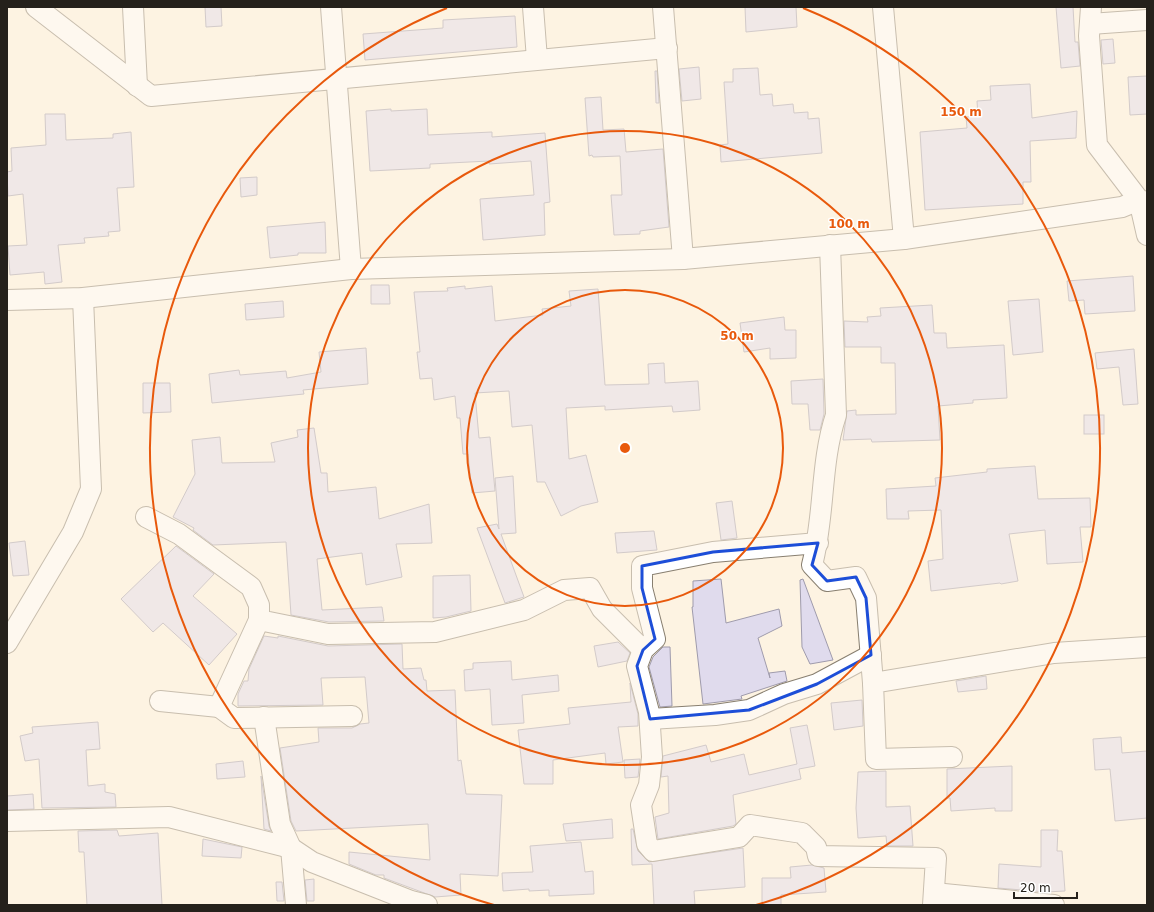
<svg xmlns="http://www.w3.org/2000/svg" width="1154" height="912" font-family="'DejaVu Sans',sans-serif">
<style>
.building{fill:#e0dbed;stroke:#9f9bac}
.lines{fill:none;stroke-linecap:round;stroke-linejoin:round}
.minor-casing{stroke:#887f70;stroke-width:22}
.minor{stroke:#fff;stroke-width:20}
.marked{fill:none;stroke:#1d4ed8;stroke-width:3;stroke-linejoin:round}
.ring{fill:none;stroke:#e8590c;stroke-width:2}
.centre{fill:#e8590c;stroke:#fff;stroke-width:2}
.ring-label{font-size:12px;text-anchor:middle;font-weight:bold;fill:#e8590c;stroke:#fff;stroke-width:3;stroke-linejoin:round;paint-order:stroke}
</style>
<rect width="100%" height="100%" fill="#fdf3e2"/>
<!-- building -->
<g class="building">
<polygon points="205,7 221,7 222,26 206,27"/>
<polygon points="745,7 796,7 797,27 746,32"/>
<polygon points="1056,7 1073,7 1075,42 1078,42 1080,66 1061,68"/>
<polygon points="515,16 517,47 365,60 363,34 443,28 443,20"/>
<polygon points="1113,39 1115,63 1103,64 1101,40"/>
<polygon points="699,67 701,99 682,101 679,69"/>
<polygon points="758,68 760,95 772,94 773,106 793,104 794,113 808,112 808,119 819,118 822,153 721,162 720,145 728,144 724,82 733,82 733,69"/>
<polygon points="655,71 657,71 659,103 656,103"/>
<polygon points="1147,76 1147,114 1130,115 1128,77"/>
<polygon points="1030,84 1032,118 1077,111 1076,138 1030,141 1031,182 1023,182 1023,204 925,210 920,132 967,128 966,117 978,116 977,101 991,100 990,86"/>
<polygon points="601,97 603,130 624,129 626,152 663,149 669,227 640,231 640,234 614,235 611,195 622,195 620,156 593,157 592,155 589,156 585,98"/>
<polygon points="391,109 391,111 427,109 428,135 492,132 492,137 545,133 550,202 544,203 545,235 483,240 480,199 534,195 531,161 489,164 489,161 430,164 430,168 370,171 366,111"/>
<polygon points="45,114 65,114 66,140 113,138 113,134 131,132 134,187 117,188 120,231 108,232 109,236 84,238 85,243 58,245 62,282 45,284 44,272 10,275 8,246 27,245 23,194 8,196 7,172 12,171 11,148 46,145"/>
<polygon points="257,177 257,195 241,197 240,178"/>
<polygon points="325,222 326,253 298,253 298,255 270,258 267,227"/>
<polygon points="1133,276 1135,311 1085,314 1084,300 1069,301 1067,281"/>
<polygon points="371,285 389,285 390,304 371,304"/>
<polygon points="465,286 465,289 492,286 495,321 543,315 542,309 571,306 569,291 598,289 605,385 649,384 648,364 664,363 665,383 698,381 700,410 673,412 672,406 605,410 605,406 566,408 569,459 586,455 598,502 581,506 561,516 545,482 537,482 532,425 512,427 509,391 475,393 479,438 490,437 495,491 472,493 468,454 463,454 460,418 457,418 455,396 434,400 432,378 420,379 417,352 420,352 414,292 448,291 447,288"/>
<polygon points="1039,299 1043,352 1013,355 1008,301"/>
<polygon points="283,301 284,317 246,320 245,304"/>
<polygon points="932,305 934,333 946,333 947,348 1004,345 1007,398 973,400 973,403 938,406 940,440 872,442 871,439 843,440 847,411 856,410 856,415 896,414 895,363 881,363 881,347 845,347 844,321 868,322 867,317 881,316 880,308"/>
<polygon points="784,317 785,330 796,330 796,358 770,359 770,348 744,352 740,323"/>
<polygon points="366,348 368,384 303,390 304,394 212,403 209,374 239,370 240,375 286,371 287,378 321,372 319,352"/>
<polygon points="1134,349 1138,404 1123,405 1119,367 1097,369 1095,353"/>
<polygon points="823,379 824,414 820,430 810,430 808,404 792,404 791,381"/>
<polygon points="143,383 170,383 171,412 143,413"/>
<rect x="1084" y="415" width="20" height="19"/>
<polygon points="314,428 321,473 327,473 328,492 376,487 379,519 429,504 432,543 396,544 402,577 366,585 362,553 317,559 322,610 382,607 384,621 329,622 291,615 286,542 213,545 193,530 194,528 173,517 195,474 192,440 220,437 222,463 275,462 271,443 298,437 297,430"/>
<polygon points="1035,466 1038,499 1090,498 1091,527 1080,527 1083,562 1047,564 1045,530 1009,534 1018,581 1001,584 1000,583 931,591 928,561 943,559 941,510 908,511 909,519 887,519 886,489 936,486 935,478 987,472 987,469"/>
<polygon points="513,476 516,533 501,534 524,597 505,603 477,528 497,524 499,529 495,478"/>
<polygon points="732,501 737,538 721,540 716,503"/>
<polygon points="654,531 657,550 617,553 615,533"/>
<polygon points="25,541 29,575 13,576 9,543"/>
<polygon points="176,546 214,574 193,596 237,634 209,665 163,623 153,632 121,599"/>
<polygon points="470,575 471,611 446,617 433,618 433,576"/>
<polygon points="721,579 726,623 779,609 782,626 758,638 770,678 769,673 785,671 787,681 741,696 742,699 703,704 692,607 693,607 693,581"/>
<polygon points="803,579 816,614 833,660 810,664 802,647 800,580"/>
<polygon points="264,636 278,638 278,636 328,646 402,644 403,669 421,668 424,680 426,680 427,691 455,690 458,761 461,760 466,794 502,795 498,876 460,874 461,895 435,897 384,878 384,875 376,875 349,864 349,852 430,860 428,824 296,831 291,821 280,748 319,742 318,728 352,728 360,724 369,723 365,677 321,678 323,705 238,706 238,694 244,681 248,681 249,669"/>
<polygon points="618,642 630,653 627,661 598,667 594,646"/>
<polygon points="663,647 670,647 672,706 660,707 649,667 653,657"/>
<polygon points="511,661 512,680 558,675 559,691 522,695 524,723 492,725 490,689 465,691 464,670 473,669 473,663"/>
<polygon points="986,676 987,689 958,692 956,681"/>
<polygon points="630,683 638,714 638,726 618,727 623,762 606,764 605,753 553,760 553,784 524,784 518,730 570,724 568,708 631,702"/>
<polygon points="862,700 863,726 834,730 831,703"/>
<polygon points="98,722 100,749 86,750 88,786 105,784 105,792 115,794 116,807 42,808 39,759 25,761 20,736 33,733 32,727"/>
<polygon points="807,725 815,766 799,769 801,779 733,795 736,824 733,826 658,839 655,817 669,813 668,776 661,777 663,756 706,745 711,762 744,754 749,775 797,764 790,728"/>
<polygon points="1121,737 1122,753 1147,751 1147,818 1115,821 1110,769 1095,770 1093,739"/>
<polygon points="640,759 638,777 625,778 624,760"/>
<polygon points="243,761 245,777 217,779 216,764"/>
<polygon points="1012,766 1012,811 995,811 995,808 951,811 950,798 947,798 947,769"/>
<polygon points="886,771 886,807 910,806 913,846 887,846 886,836 858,838 856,808 858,772"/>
<polygon points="261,776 269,826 271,831 264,829"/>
<polygon points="33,794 34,809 7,810 7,796"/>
<polygon points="612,819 613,838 566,841 563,824"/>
<polygon points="631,829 633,829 638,851 649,862 743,848 745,887 694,891 695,905 654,905 652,864 632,865"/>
<polygon points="117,830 119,836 158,833 162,905 87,905 84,852 79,852 78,831"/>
<polygon points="1041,830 1058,830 1057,851 1062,851 1065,891 1046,892 998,888 999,864 1041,867"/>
<polygon points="203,839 242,847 241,858 202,856"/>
<polygon points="581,842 585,872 593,871 594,894 549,896 549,890 529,891 529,889 503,891 502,873 533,872 530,846"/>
<polygon points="812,865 824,868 826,892 781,895 781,905 762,905 762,878 791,878 790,867"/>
<polygon points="314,879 314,901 307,901 305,880"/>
<polygon points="276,882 282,882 284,901 277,901"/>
</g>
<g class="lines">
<!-- minor casing -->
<g class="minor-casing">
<g id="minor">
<polyline points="36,7 151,96 667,48"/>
<polyline points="133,7 137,86"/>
<polyline points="331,7 351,269"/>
<polyline points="533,7 537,59"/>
<polyline points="663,7 683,259"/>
<polyline points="883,7 904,239"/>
<polyline points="1091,7 1089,36 1097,145 1139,200 1147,202"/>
<polyline points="1090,24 1147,20"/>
<path d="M830,245L836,415C820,463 825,516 812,565L827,581L856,577L866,598L873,683"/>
<polyline points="7,300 83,298 351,269 683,259 904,239 1122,207 1139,200 1147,235"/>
<polyline points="146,517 179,534 251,587 259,605 259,620 328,634 435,632 524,610 564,590 590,588 602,609 643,650"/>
<polyline points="818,543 713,552 642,566 642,588 655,639 643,650 637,666 649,712 652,757 649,785 641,805 647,844 653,851 739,837 750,825 802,833 816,847 818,856 936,858 933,905"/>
<polyline points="7,643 73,532 91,489 83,298"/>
<polyline points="160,701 219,707 259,620"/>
<polyline points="219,707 234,718 352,716"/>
<polyline points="264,717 280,824 291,848 296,905"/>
<polyline points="650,719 715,715 749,710 784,694 817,684 871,655"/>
<polyline points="952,757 876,759 873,683 1054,653 1147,647"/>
<polyline points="7,821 169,817 291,848 312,862 411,901 427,905"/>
<polyline points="934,893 1054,905"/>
</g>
</g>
<!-- minor -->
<use href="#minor" class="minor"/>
</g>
<!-- marked area -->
<path d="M0 0H1154V912H0ZM818,543L812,565L827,581L856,577L866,598L871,655L817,684L749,710L650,719L637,666L643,650L655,639L642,588V566L713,552Z" fill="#fdf3e2" fill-opacity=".55" fill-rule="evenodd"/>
<path class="marked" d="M818,543L812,565L827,581L856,577L866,598L871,655L817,684L749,710L650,719L637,666L643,650L655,639L642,588V566L713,552Z"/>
<!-- distance rings -->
<g class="ring">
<circle cx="625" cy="448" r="158"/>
<circle cx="625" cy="448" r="317"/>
<path d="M494 905A475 475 0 0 1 447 8M803 8A475 475 0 0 1 756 905"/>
</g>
<circle cx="625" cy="448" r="6" class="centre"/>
<g class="ring-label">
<text x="961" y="116">150 m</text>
<text x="849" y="228">100 m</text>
<text x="737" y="340">50 m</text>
</g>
<!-- border -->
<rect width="1154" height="912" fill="none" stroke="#25211b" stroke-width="16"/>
<!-- scale -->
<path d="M1014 892v6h63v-6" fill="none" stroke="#25211b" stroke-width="2"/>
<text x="1020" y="892" font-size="12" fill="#25211b" stroke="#ffffff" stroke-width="3" paint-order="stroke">20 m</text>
</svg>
